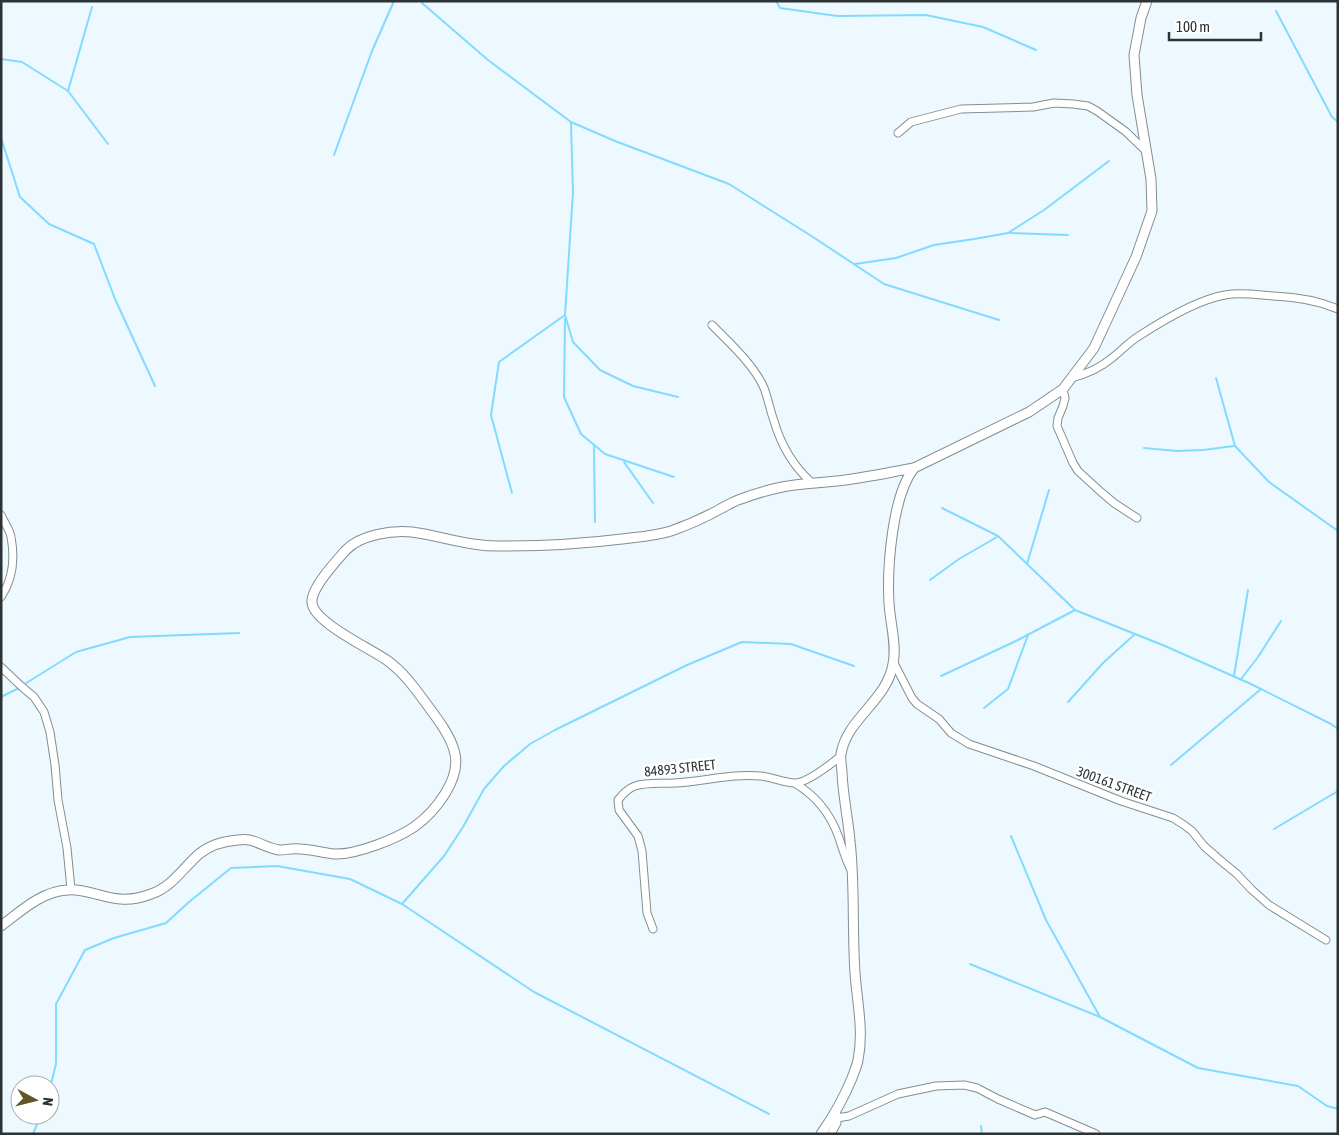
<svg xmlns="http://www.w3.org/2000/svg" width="1339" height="1135" font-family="'Asap Condensed',sans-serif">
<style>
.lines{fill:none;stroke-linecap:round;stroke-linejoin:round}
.stream{stroke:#82dbfe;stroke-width:2}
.minor-casing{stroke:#838e92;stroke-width:9}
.tertiary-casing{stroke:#838e92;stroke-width:11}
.minor{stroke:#fff;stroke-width:7}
.tertiary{stroke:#fff;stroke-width:9}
.labels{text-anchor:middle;stroke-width:5;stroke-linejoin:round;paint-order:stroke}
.street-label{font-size:14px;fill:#2d3234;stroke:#fff}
</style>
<rect width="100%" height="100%" fill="#edf9fe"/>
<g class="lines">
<!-- stream -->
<g class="stream">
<polyline points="422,1 422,3 488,60 571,122 615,141 729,184 813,237 884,284 999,320"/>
<polyline points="776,1 780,8 837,16 926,15 983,27 1036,50"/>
<polyline points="1276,11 1332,117 1338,122"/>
<polyline points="1,59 22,62 68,91 108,144"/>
<polyline points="68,91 92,7"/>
<polyline points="571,123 573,192 565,315 573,342 600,370 633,386 678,397"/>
<polyline points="1,138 20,197 49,224 94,244 115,299 155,386"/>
<polyline points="334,155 372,51 394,1"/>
<polyline points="1010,233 1068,235"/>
<polyline points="855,264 896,258 934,245 974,239 1008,233 1044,210 1109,161"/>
<polyline points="565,319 564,397 581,434 605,454 674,477"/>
<polyline points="1216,378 1235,446 1269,482 1338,531"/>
<polyline points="594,447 595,522"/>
<polyline points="1144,448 1177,451 1203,450 1234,446"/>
<polyline points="624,462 653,503"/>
<polyline points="512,493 491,415 499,362 565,315"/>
<polyline points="942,508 998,536 1075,610 1165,646 1251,684 1331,724 1338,729"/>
<polyline points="1027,564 1049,490"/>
<polyline points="930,580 959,559 997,537"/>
<polyline points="941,676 1016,641 1075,610"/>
<polyline points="1234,676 1248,590"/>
<polyline points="1241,679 1258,657 1281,621"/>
<polyline points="23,685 76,652 130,637 239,633"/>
<polyline points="1,697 19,688"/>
<polyline points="1068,702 1103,663 1135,634"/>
<polyline points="984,708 1008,689 1028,635"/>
<polyline points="1171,765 1261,689"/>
<polyline points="1274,829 1338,791"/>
<polyline points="1011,836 1046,920 1100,1017"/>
<polyline points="402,904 444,856 463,827 484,789 504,766 530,744 555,730 687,665 742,642 791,644 854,666"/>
<polyline points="970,964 1100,1017 1198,1068 1298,1086 1327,1106 1338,1109"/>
<polyline points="50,1088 56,1064 56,1004 85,950 114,938 166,923 189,902 231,868 277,866 350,879 402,904 534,992 769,1114"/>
<polyline points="981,1126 982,1134"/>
<polyline points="33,1134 41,1115"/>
</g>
<!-- minor casing -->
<g class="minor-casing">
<g id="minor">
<polyline points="898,133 911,122 961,109 1033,107 1054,103 1073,104 1088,106 1097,111 1125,131 1147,152"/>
<path d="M712,325C728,341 755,366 764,388C768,398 770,410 774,421C781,445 793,466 812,483"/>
<path d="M1071,378C1087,374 1100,368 1112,358C1121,351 1129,342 1139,336C1162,321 1196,300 1225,295C1241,292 1258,295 1274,296C1297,297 1317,300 1338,309"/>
<polyline points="1063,389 1065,398 1063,406 1058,418 1057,426 1073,463 1078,471 1101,492 1114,503 1137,518"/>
<path d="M1,515C4,522 10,530 11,537C15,558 13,579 1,597"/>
<polyline points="894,663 912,698 917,704 939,719 951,733 969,744 1034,766 1121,801 1173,818 1184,825 1192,831 1204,846 1220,860 1237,874 1251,889 1269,905 1326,940"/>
<polyline points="1,667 21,686 34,697 44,712 50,732 55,765 58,800 67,848 71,889"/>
<path d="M796,784C816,796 831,815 839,838C843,850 845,858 851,870"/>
<path d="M653,929L647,913L642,851L638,836L619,810L618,800C623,794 628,788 635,786C648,782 661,784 674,783C703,782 731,773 761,776C772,777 784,783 795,783C807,783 831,764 841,756"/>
<polyline points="837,1118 849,1116 898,1094 936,1086 964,1085 977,1088 998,1099 1035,1115 1045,1112 1096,1134"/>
<polyline points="831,1134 837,1123 837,1115"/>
</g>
</g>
<!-- tertiary casing -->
<g class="tertiary-casing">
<g id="tertiary">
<path d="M1,926C21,911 42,891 68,890C77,889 87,892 96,894C117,900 130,902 151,894C172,887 183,868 199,854C210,845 225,841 238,840C254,837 264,848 279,850C285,850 293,848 300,849C311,849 323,853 334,854C356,855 396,839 414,827C435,812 463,778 454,750C449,733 436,717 425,702C414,687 403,672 388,661C372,649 312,622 312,602C311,588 337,560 346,550C360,535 392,530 412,532C442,536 471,547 502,546C542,546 582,544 622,539C638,537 655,536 671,531C688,525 706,517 722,508C728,505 734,501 741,499C754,494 768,490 782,487C802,483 824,483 845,480C868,477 891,472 914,468"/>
<path d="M821,1134C835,1114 843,1100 852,1078C854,1072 857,1066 858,1060C864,1031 857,1002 855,973C852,929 855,884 850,841C848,818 843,796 842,773C842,767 840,760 841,754C847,718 887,701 893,664C897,645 890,622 889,603C887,568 892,496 914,468L1029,412L1063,389L1094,348L1136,257L1152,211L1151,179L1137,95L1134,55L1141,18L1147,1"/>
</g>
</g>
<!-- minor -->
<use href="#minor" class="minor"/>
<!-- tertiary -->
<use href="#tertiary" class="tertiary"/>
</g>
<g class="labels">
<!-- street labels -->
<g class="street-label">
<text transform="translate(680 768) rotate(-6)" y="5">84893 STREET</text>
<text transform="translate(1114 784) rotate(20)" y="5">300161 STREET</text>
</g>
</g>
<!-- border -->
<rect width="1339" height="1135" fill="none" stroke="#2d3234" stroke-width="5"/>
<!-- north arrow -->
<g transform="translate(35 1100) rotate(97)"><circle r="24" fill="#ffffff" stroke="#abadae"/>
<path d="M0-4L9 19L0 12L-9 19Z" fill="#605723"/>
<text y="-8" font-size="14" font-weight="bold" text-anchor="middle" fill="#2d3234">N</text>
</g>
<!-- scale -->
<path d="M1169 32v8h92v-8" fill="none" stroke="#2d3234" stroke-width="2.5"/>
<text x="1176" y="32" font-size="15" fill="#2d3234" stroke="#ffffff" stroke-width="4" paint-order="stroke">100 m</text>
</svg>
